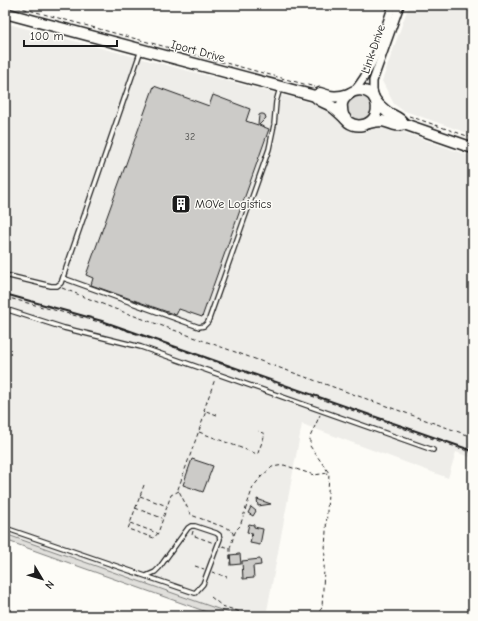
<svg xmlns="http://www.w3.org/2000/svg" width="478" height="621" font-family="'Comic Neue',sans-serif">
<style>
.built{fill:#eeede9}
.green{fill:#e0dfdb;stroke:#7e7e7c}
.building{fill:#cccbc8;stroke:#1c1c1c}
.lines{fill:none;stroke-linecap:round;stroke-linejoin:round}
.lane-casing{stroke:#1c1c1c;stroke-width:6}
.street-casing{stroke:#1c1c1c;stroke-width:10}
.secondary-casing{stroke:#1c1c1c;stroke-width:13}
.path{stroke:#1c1c1c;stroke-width:1;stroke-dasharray:4 3;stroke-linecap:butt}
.lane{stroke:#fdfcf7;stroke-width:3.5}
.street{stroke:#fdfcf7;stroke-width:7}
.secondary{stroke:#fdfcf7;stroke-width:10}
.rail{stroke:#1c1c1c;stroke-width:2}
.labels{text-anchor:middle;stroke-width:3;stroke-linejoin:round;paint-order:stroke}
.number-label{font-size:10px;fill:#484847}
.street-label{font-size:12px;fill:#1c1c1c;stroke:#fdfcf7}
.poi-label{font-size:12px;fill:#1c1c1c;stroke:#fdfcf7;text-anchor:start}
</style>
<rect width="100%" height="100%" fill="#fdfcf7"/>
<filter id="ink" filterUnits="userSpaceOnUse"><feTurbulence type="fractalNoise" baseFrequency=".025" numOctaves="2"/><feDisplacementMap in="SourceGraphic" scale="8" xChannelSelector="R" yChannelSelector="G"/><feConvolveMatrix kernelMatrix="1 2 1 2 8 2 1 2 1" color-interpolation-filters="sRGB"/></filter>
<g filter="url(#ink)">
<!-- built -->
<g class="built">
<polygon points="409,5 473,5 473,135 402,110 394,104 382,81"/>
<polygon points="5,23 312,103 332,112 341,124 351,131 363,133 374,127 381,126 397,130 473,157 473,458 456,452 448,478 302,424 266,616 238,616 5,534"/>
</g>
<!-- green -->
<g class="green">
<path d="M354,95C357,95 361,95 363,95C378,99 372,122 358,122C356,122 352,119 349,118C345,105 342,105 354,95Z"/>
<polygon points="5,534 238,616 218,616 5,540"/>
</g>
<!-- building -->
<g class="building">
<polygon points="154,86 209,106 213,95 250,109 246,121 258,125 259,115 261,114 263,114 265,115 266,118 259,125 269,129 202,317 179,309 176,315 91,285 93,278 86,275"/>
<polygon points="192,459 213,466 203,492 183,485"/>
<polygon points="257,499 271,504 258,506"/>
<polygon points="251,507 256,511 253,516 248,513"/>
<polygon points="249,524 254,525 254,527 263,529 260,545 250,543 252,533 247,532"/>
<polygon points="239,554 240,554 241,564 231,565 230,555"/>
<polygon points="260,559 261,565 253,566 254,578 243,579 242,561"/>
</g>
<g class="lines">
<!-- lane casing -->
<g class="lane-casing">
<g id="lane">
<polyline points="5,275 51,286 57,286 61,283 141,50"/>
<polyline points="63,278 199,327 204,326 208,322 269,149 274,125 276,102 280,88"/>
<polyline points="5,309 64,328 141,347 433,450"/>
<polyline points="5,528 195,593 203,584 220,539 219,535 216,533 195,526 191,526 188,528 159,568 155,572 146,576"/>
</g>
</g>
<!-- street casing -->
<g class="street-casing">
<g id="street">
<path d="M353,92C375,68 382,35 393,5"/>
<polyline points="375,98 373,90 373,81 400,5"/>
</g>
</g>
<!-- secondary casing -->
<g class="secondary-casing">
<g id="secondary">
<path d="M5,13L315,96C319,102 325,102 331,106C337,110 341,115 346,119"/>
<path d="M315,96L320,93C331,97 337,98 349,94"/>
<path d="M376,102C383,130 342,134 342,108C341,103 344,98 348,95C355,88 366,89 373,96C374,98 375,100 376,101C378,105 384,109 387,112C393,116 400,117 404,124L473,148"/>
<path d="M369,123C373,122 378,121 382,121C391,122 395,128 404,124"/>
</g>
</g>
<!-- path -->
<g class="path">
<polyline points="10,5 315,87"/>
<polyline points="409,116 473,138"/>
<polyline points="62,288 115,309 473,437"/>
<polyline points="5,297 103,323 122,329 473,453"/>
<polyline points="205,411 204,410 215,379"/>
<path d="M217,415L206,411L178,489L191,515L229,529C237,534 232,540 230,548"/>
<polyline points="199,432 257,454 258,453 265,434 258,431"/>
<polyline points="144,485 128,529 154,538 158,533 171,495 179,491"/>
<polyline points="140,496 167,506"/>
<polyline points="135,508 162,518"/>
<polyline points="130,523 157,533"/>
<polyline points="193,531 192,535 214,543"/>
<polyline points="234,535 236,530 240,526 253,487 261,477 272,467 284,465 314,475 328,473"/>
<polyline points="223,546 230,548 230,568"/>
<polyline points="195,566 204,569"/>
<polyline points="212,572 227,577"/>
<polyline points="211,597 222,606 253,616"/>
<polyline points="315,616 322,608 329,473 310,446 310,437 320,415"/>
</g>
<!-- lane -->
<use href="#lane" class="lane"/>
<!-- street -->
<use href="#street" class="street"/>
<!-- secondary -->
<use href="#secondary" class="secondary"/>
<!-- rail -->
<polyline class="rail" points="5,294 102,321 473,451"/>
</g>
</g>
<!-- icons -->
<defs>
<g id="building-square" transform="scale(1)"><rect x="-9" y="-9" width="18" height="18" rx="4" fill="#1c1c1c" stroke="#fdfcf7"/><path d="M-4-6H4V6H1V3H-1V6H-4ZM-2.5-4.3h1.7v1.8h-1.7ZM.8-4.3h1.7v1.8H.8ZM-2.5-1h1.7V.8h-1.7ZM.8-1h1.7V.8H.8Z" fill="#fff"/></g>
</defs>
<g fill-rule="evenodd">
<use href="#building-square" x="181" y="204"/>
</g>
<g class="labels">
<!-- number labels -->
<g class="number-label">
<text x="190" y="140">32</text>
</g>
<!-- street labels -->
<g class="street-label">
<text transform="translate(373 49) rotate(-71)" y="4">Link Drive</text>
<text transform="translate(198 51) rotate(15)" y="4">Iport Drive</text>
</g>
<!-- poi labels -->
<g class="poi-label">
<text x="195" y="208">MOVe Logistics</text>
</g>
</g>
<!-- margin -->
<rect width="478" height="621" fill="none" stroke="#fdfcf7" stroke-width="20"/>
<rect x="10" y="10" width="458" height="601" fill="none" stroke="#1c1c1c" stroke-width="1.5" filter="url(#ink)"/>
<!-- north arrow -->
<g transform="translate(42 579) rotate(128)" stroke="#fdfcf7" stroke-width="3" paint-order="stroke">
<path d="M0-3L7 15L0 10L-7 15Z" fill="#1c1c1c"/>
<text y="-6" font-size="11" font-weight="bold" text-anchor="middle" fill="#1c1c1c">N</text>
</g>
<!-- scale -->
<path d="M24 40v6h93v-6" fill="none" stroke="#1c1c1c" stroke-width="2"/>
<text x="30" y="40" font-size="12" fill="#1c1c1c" stroke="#fdfcf7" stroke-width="3" paint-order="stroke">100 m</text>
</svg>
